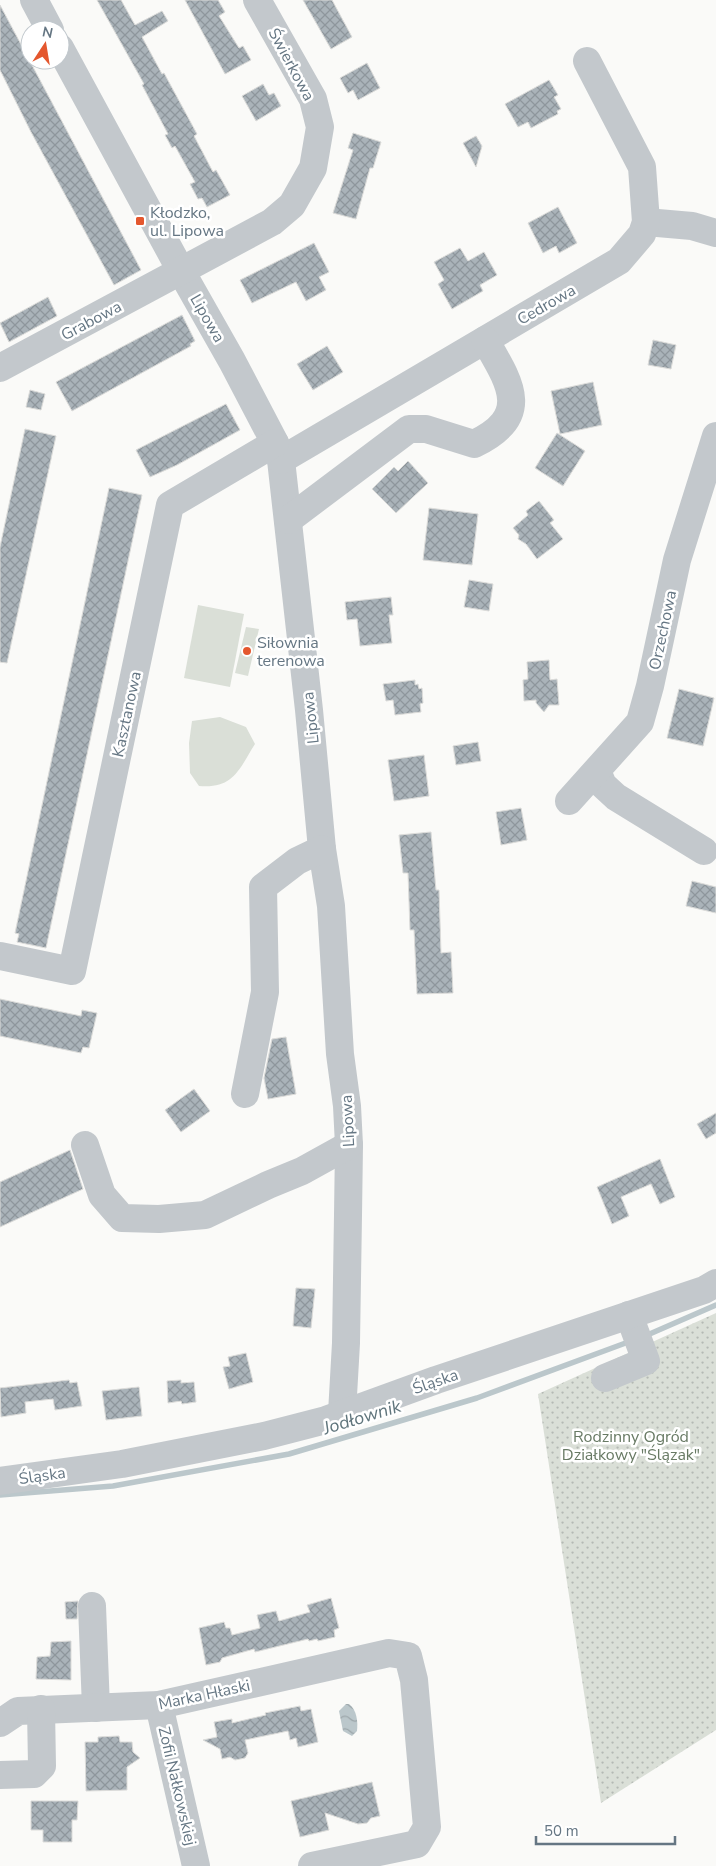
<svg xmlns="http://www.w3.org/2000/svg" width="716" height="1866" font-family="'Nunito Sans',sans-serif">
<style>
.park{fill:#dadfd7}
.garden{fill:url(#garden-dots)}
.water{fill:url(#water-waves)}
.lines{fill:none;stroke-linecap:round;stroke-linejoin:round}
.stream{stroke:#bbc7cb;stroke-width:5.5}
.building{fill:url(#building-cross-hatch);stroke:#dcdcda}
.minor{stroke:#c3c8cc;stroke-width:28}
.poi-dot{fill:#e4572e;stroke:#fff;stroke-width:2}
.labels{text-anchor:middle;stroke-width:5;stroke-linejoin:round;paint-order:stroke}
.street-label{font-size:16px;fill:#657683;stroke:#fff}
.poi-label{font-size:16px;fill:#657683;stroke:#fff;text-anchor:start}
.park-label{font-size:16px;fill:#687a64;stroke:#fff}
.water-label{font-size:18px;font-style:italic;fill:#60757c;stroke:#fff}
</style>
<defs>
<pattern id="garden-dots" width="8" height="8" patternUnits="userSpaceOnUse" patternTransform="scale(1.25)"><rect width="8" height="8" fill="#dadfd7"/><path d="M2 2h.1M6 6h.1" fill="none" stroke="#b4b9b4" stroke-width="1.8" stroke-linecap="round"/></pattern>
<pattern id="water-waves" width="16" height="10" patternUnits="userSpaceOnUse" patternTransform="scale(1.25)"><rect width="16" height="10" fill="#bbc7cb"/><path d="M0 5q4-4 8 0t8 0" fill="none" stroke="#9ca6aa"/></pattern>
<pattern id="building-cross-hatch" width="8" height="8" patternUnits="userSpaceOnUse" patternTransform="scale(1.25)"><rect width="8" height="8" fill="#aab3b9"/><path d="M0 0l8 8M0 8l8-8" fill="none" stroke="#8e969c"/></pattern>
</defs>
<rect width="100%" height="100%" fill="#fafaf8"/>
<!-- park -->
<g class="park">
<polygon points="198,605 244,614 230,687 184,678"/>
<polygon points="246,627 259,629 248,676 235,673"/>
<path d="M220,717L246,727L255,744C239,769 234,789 199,786L190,773L189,743L192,721Z"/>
</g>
<!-- garden -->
<polygon class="garden" points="716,1313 716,1730 601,1803 538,1394"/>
<!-- water -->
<path class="water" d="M346,1704H349C357,1710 358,1722 357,1731L352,1736L343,1731L339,1711Z"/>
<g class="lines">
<!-- stream -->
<g class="stream">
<polyline points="645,1336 716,1305"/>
<polyline points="0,1495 113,1486 289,1454 477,1398 631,1341"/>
</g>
</g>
<!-- building -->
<g class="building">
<polygon points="97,0 121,0 135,25 162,11 168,21 142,37 162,74 164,73 197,134 194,136 213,172 216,170 230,195 207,207 202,198 198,199 190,184 195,182 175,146 172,148 165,135 168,134 142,85 144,84"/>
<polygon points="185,0 218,0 225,12 219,16 239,48 243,46 251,60 225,74"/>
<polygon points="303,0 332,0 352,37 331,49"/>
<polygon points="0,5 141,270 114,285 31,132 0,70"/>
<polygon points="367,63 380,88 358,100 353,90 348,93 340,78"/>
<polygon points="549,80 558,95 554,97 561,109 557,111 558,114 531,128 528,122 518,127 505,104"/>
<polygon points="263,84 269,95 274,93 281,106 256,121 242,96"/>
<polygon points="353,133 381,142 373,168 370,168 356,219 333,213 353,150 348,148"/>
<polygon points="476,136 482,146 476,167 463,143"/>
<polygon points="558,207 577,243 559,253 556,246 543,253 528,223"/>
<polygon points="314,243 329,272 319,277 326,290 306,301 296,282 252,303 240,280"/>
<polygon points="460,248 468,261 484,252 497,275 480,285 483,291 452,309 438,284 444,280 434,262"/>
<polygon points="48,297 57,316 9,342 0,323"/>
<polygon points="182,315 195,341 190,344 191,346 72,411 56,382"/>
<polygon points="653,340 676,345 671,369 648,365"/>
<polygon points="327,346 343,372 313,390 297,364"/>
<polygon points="593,382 602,425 560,434 551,391"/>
<polygon points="30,390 45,394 41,410 26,407"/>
<polygon points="226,404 240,430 177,465 150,477 136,450"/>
<polygon points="25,429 56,436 7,663 0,662 0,547"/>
<polygon points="557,433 585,451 563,486 535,468"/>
<polygon points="408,461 428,483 396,513 372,489 394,467 398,471"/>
<polygon points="109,488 142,495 46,948 17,942 19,934 15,933"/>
<polygon points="539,501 554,520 550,523 563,539 537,559 526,544 518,539 519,535 513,528 528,515 526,511"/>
<polygon points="429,508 478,514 472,565 423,560"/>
<polygon points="469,580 493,584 489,611 464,607"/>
<polygon points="391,597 393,615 389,615 392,643 360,646 357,619 347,620 345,602"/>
<polygon points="549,660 550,680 557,679 559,705 549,705 544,712 536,703 536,700 524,701 523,680 528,679 527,662"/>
<polygon points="415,680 415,685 418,684 419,689 422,688 423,703 420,704 421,712 395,715 393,700 386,701 383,684"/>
<polygon points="679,689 714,698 703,746 667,738"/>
<polygon points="478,742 481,761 456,765 453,746"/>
<polygon points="424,755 429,796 394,801 388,760"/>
<polygon points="521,808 527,840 501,845 496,812"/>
<polygon points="431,832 436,890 439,890 441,953 451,952 453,993 417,994 414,930 410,930 408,873 403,873 399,835"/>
<polygon points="692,881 716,887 716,913 686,906"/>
<polygon points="0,999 81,1016 82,1010 97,1013 89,1048 83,1047 81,1053 0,1036"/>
<polygon points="286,1037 296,1094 268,1099 264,1078 272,1039"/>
<polygon points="194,1089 210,1111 181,1132 165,1110"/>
<polygon points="716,1113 716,1133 706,1139 697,1124"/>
<polygon points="70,1150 83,1189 0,1227 0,1182"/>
<polygon points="660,1159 675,1197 660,1204 651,1184 637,1190 621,1197 629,1216 612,1224 597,1187"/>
<polygon points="296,1288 315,1289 311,1328 293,1326"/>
<polygon points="246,1353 253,1382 229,1389 223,1367 230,1366 228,1357"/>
<polygon points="69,1380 70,1383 77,1382 82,1406 55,1410 53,1399 25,1402 26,1413 1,1417 0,1388"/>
<polygon points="181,1380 181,1383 194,1382 196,1402 182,1404 181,1401 168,1403 167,1381"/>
<polygon points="139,1387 142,1416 106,1420 102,1391"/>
<polygon points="331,1598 339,1628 334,1630 335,1637 318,1641 317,1639 309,1641 308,1639 255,1652 254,1649 222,1658 220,1662 206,1665 199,1628 224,1622 226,1628 230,1628 232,1635 260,1628 257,1615 276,1611 279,1621 310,1612 307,1605"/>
<polygon points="78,1601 77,1619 66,1619 65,1602"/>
<polygon points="71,1641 71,1680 36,1679 37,1657 50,1656 51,1642"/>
<polygon points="300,1706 301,1711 311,1709 318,1742 298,1747 296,1738 290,1740 288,1731 245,1740 248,1753 245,1758 235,1760 230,1757 222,1759 220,1749 203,1740 217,1737 214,1722 232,1719 232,1723 266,1715 265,1713"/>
<polygon points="119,1736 120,1742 132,1742 133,1752 140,1758 127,1767 127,1790 86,1791 85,1742 98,1742 98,1737"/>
<polygon points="372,1782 380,1816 371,1818 367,1823 358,1824 325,1813 329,1830 300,1837 291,1801"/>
<polygon points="31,1801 78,1801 77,1820 72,1820 72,1842 43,1842 43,1830 31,1830"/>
</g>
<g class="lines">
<!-- minor -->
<g class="minor">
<polyline points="34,0 50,30"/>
<polyline points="60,48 181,271 232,361 275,443 281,460 309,710 322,849 331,906 340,1054 347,1106 349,1145 348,1215 346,1343 342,1413"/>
<polyline points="646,222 692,226 716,233"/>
<polyline points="0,368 272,222 292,205 313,168 320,127 313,99 257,0"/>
<polyline points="281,460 619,261 642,234 646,222 642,167 587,61"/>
<path d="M288,520L409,429H426L474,444C533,416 510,383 485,340"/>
<polyline points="597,771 603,785 616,797 704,851"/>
<polyline points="569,801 640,722 650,686 677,560 716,436"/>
<polyline points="0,956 72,971 170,505 275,443"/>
<polyline points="245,1094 265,992 263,887 297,861 322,849"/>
<polyline points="85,1145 102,1195 122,1218 159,1219 205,1215 268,1185 302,1171 349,1145"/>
<polyline points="605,1378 646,1361 629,1315"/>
<polyline points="0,1481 122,1464 264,1436 326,1420 436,1380 704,1290 716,1283"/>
<polyline points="92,1606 96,1708"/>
<polyline points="159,1705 196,1866"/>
<polyline points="0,1723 18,1711 159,1705 389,1653 408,1656 414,1680 427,1827 417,1844 312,1866"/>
<polyline points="0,1775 34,1774 42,1766 41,1709"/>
</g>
</g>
<!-- markers -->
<g class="poi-dot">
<rect x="135" y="216" width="10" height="10" rx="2.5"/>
<circle cx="247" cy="651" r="5"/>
</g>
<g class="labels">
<!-- street labels -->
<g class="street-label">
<text transform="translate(292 64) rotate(62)" y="6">Świerkowa</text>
<text transform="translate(546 304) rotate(-30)" y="6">Cedrowa</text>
<text transform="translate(208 318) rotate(60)" y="6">Lipowa</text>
<text transform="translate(91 320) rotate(-28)" y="6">Grabowa</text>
<text transform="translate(662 630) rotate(-78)" y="6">Orzechowa</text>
<text transform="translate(126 714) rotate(-78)" y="6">Kasztanowa</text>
<text transform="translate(310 718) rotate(-96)" y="6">Lipowa</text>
<text transform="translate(347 1121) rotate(-93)" y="6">Lipowa</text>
<text transform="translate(435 1381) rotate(-19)" y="6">Śląska</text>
<text transform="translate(42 1475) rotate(-8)" y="6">Śląska</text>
<text transform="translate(204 1694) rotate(-12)" y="6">Marka Hłaski</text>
<text transform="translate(178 1786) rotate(77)" y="6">Zofii Nałkowskiej</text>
</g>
<!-- poi labels -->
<g class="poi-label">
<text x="150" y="218">Kłodzko,<tspan x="150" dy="18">ul. Lipowa</tspan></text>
<text x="257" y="648">Siłownia<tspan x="257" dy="18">terenowa</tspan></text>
</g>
<!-- park labels -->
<g class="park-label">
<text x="631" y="1442">Rodzinny Ogród<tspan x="631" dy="18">Działkowy "Ślązak"</tspan></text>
</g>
<!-- water labels -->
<g class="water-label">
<text transform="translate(362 1417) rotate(-17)" y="6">Jodłownik</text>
</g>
</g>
<!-- north arrow -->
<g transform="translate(45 45) rotate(12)"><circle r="24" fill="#ffffff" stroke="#c1c8cd"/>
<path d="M0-4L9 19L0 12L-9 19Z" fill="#e4572e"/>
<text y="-8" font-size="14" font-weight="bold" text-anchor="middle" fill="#657683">N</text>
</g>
<!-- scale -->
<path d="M536 1836v8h139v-8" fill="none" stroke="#657683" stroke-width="2.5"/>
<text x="544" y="1836" font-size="15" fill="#657683" stroke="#ffffff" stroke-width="4" paint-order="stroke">50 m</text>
</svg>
